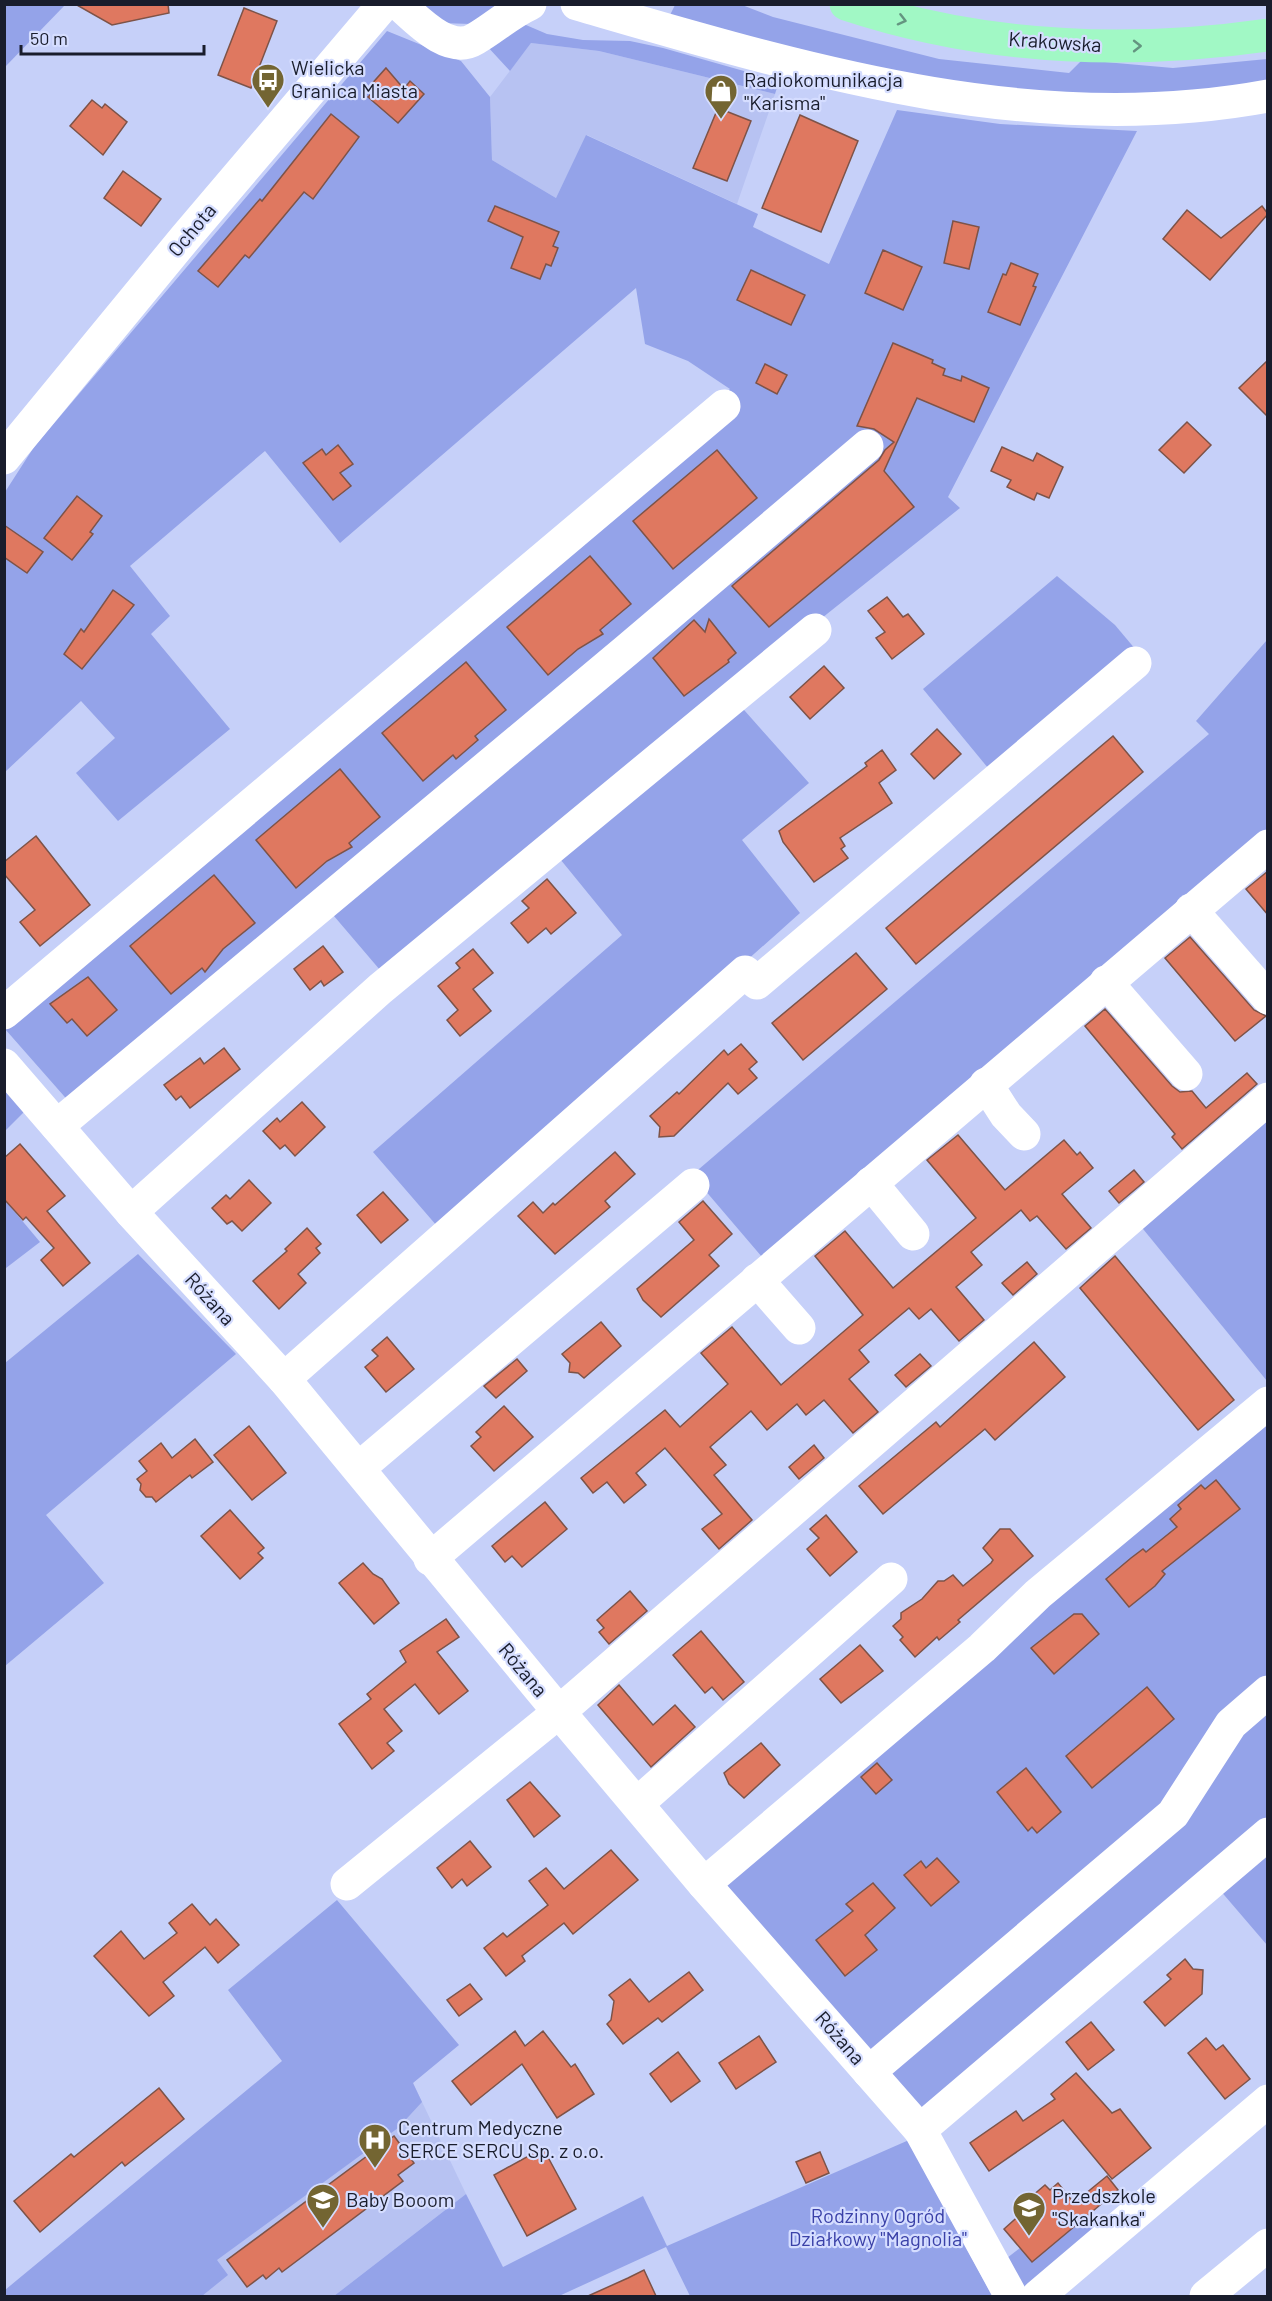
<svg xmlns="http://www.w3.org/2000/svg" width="1272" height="2301" font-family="Barlow,sans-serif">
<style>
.built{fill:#b7c2f2}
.green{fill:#94a3e9}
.building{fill:#df7860;stroke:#7d5348;stroke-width:1.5}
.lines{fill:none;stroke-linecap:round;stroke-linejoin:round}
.minor{stroke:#fff;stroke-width:33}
.major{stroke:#a1f8c5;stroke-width:33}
.oneway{stroke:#649580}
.labels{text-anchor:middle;stroke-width:4.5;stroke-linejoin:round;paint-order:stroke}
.street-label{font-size:20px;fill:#191d2c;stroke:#d5ddff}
.poi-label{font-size:20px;fill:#191d2c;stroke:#d5ddff;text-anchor:start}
.park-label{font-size:20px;fill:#3a41a8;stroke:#d5ddff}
</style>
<rect width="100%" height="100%" fill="#c6d0f9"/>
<!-- built -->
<g class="built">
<polygon points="531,43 599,51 775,94 737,204 587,135 556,198 492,160 490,97"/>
<polygon points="413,2083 466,2194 334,2296 151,2296"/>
</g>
<!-- green -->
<g class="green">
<polygon points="5,4 65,5 5,67 4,5"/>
<polygon points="418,5 502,5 471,24 441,23"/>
<polygon points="675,5 742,5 773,17 939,59 1069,73 1082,60 1173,68 1267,59 1267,86 1092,98 879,77 668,19"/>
<polygon points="519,22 547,34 583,40 630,41 663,48 779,81 775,94 599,51 531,43 510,71 486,45"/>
<polygon points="387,31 461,61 490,97 492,160 556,198 586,135 758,214 753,227 829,264 897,110 1000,124 1137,131 948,497 960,508 690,723 386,977 328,909 71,1104 5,1029 127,901 730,389 688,361 645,344 636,288 340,543 265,451 130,566 170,616 151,634 230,729 118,821 76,773 115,738 81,701 5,772 5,492 34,447"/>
<polygon points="1057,576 1115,625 1136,650 993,774 923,689"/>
<polygon points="1267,640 1267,829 762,1257 692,1175 1209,734 1196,721"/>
<polygon points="737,702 809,783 742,840 800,913 689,1012 437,1226 373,1152 622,935 556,854"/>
<polygon points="4,1079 29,1107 5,1131 4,1131"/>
<polygon points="1267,1113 1267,1381 1139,1224"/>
<polygon points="4,1199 40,1242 6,1268 4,1267"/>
<polygon points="138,1254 236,1354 46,1515 104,1583 5,1666 5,1363"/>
<polygon points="1267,1417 1267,1945 1207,1875 925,2119 718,1883"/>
<polygon points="337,1900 459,2045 413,2083 422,2102 398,2128 217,2260 228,2275 202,2296 5,2296 5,2290 282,2061 228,1990"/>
<polygon points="909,2140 992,2296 690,2296 666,2247 559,2296 334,2296 466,2194 503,2267 643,2196 667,2246"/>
<polygon points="1085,2218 1100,2236 1029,2296 1007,2258 1020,2248 1032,2262"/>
</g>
<!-- building -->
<g class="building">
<polygon points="75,4 168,4 169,13 112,25"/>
<polygon points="244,8 277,21 251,88 218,75"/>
<polygon points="386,68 404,89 410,81 424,94 398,123 368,97 374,91 369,87"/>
<polygon points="92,100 102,108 105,104 127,122 103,155 70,126"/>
<polygon points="718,108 751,121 727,181 693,168"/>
<polygon points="331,114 359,137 313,199 304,192 249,258 245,255 218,287 198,271 260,199 262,201"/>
<polygon points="800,115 858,141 821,232 762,208"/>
<polygon points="123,171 161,199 141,226 104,198"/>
<polygon points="495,206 559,232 553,246 558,248 551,266 546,264 540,279 511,268 523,237 488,221"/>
<polygon points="1262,206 1268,214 1210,280 1163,239 1187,210 1221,238"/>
<polygon points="953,221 979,227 969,269 944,263"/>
<polygon points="883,250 922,267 903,310 865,293"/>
<polygon points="1011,263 1038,274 1033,286 1036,287 1020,325 988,312 1003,274 1006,275"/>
<polygon points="751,270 805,295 791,325 737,300"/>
<polygon points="893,343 933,360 932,363 945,369 943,375 961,381 962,376 989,388 974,422 917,398 884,471 914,507 769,627 732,586 879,460 885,450 894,442 874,429 857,426"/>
<polygon points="1268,360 1268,417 1239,388"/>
<polygon points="765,364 787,375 777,394 756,383"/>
<polygon points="1187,422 1211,445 1184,473 1159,450"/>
<polygon points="338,445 353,464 340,473 351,486 333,500 303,463 322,449 326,455"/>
<polygon points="1002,447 1033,461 1037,453 1063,467 1049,498 1037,493 1034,500 1007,487 1011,480 991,471"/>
<polygon points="717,450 757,498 673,569 633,521"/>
<polygon points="77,496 102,516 90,532 93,534 72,560 44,538"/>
<polygon points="4,525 43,552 27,573 4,557"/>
<polygon points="590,556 631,604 600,630 603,634 578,649 548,675 507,627"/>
<polygon points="113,590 134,605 82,669 64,654 81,629 84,632"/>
<polygon points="887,597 903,617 908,614 924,634 892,659 876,638 885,632 868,611"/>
<polygon points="709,619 736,653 728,660 729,662 684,696 653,658 694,620 705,632"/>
<polygon points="466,662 506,710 475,736 478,740 456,759 453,755 423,781 382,733"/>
<polygon points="824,666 844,688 810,719 790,697"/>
<polygon points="937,729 961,754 934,779 911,754"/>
<polygon points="1113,736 1143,772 916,964 886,928"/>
<polygon points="882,750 896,770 879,783 892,803 840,838 845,846 841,849 848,858 814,882 783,842 779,831 867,766 865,763"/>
<polygon points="340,769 380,817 349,843 352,847 327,861 296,888 256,840"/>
<polygon points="36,836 90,905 40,946 20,922 35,910 4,874 4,862"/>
<polygon points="1268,871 1268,915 1246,889"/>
<polygon points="214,875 255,923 223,949 205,972 202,968 171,994 130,946"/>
<polygon points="547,879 576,913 551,934 546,928 528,943 511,923 529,908 522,901"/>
<polygon points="1190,937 1254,1010 1266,1016 1235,1041 1165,958"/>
<polygon points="323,946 343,972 324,986 321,981 310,990 294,969"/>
<polygon points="473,949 493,973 473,989 491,1011 460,1036 447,1020 458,1010 438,986 460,968 456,963"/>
<polygon points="856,953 887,989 803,1060 772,1023"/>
<polygon points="88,977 117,1010 87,1036 72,1019 67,1023 50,1004"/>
<polygon points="1105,1009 1172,1086 1180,1092 1192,1091 1206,1108 1247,1073 1257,1084 1182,1149 1172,1137 1175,1134 1085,1026"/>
<polygon points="741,1044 757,1062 749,1069 757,1078 738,1094 728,1083 674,1136 659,1137 660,1127 650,1116 677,1092 679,1094 724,1050 728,1055"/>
<polygon points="224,1048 240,1069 190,1108 181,1096 176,1100 164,1085 200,1058 204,1064"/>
<polygon points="302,1102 325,1127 295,1156 285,1145 280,1149 263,1131 277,1118 280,1122"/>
<polygon points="958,1135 1005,1190 1064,1140 1077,1155 1080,1152 1093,1168 1062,1194 1091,1228 1066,1249 1037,1216 1030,1221 1021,1210 971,1252 982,1265 956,1287 984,1320 959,1341 931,1309 919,1319 909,1308 859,1350 869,1362 849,1379 878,1412 853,1433 824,1400 806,1415 797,1404 767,1430 751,1411 710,1447 726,1465 714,1475 752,1520 719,1549 702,1529 722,1514 665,1448 636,1473 646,1485 624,1503 607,1482 593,1493 581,1478 665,1410 680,1427 728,1384 701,1353 732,1327 781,1385 863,1315 815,1256 845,1231 893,1288 976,1218 927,1160"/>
<polygon points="20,1144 65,1196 47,1211 90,1263 63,1286 41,1260 54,1248 26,1217 23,1220 4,1199 4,1158"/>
<polygon points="615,1152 635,1174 605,1201 610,1207 555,1254 518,1216 533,1202 543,1213 553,1203 555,1205"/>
<polygon points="1134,1170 1144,1182 1119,1203 1109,1191"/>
<polygon points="249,1180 271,1203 242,1231 232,1221 227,1224 212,1208 226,1195 230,1199"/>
<polygon points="383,1192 408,1220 381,1243 357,1215"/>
<polygon points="703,1201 732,1234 709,1255 719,1266 661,1317 643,1300 637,1289 694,1240 679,1222"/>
<polygon points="307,1228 321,1244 316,1248 320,1253 298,1274 306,1283 279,1309 253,1281 287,1251 285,1249"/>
<polygon points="1115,1256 1234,1400 1198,1430 1080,1288"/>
<polygon points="1027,1262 1037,1274 1013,1295 1002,1283"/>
<polygon points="601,1322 621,1346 584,1378 578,1373 569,1372 570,1363 562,1354"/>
<polygon points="387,1337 414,1369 386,1392 365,1367 378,1356 372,1350"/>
<polygon points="1034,1342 1065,1377 995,1440 985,1429 883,1514 859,1486 936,1422 940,1427"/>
<polygon points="920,1354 931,1366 906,1387 895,1375"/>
<polygon points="517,1359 527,1371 496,1398 484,1386"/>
<polygon points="504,1406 533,1437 494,1471 471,1446 481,1437 476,1432"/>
<polygon points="249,1426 286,1473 252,1500 214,1455"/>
<polygon points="195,1439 213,1462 192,1478 190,1475 156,1502 152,1497 146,1497 140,1490 141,1484 137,1479 147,1471 139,1461 161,1443 172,1458"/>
<polygon points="814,1445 824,1458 799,1479 789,1467"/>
<polygon points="1216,1480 1240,1509 1162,1571 1165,1574 1155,1586 1129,1607 1106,1579 1131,1558 1143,1549 1146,1552 1177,1527 1170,1519 1181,1509 1178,1505 1201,1485 1205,1489"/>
<polygon points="545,1502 567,1529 522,1567 512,1556 505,1562 492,1546"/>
<polygon points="230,1510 264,1548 258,1553 263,1558 240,1579 201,1536"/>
<polygon points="826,1515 857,1552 830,1576 807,1549 819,1538 810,1529"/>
<polygon points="1000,1529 1010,1529 1033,1556 958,1620 960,1622 939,1640 937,1637 915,1657 900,1640 903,1637 893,1626 901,1619 901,1613 922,1599 938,1581 944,1581 953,1575 963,1586 991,1563 993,1560 983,1548"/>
<polygon points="363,1563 373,1574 382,1579 399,1603 374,1624 339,1583"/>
<polygon points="630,1591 647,1611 609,1644 599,1632 604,1628 597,1620"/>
<polygon points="1074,1614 1082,1614 1099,1634 1054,1674 1031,1648"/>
<polygon points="446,1619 459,1637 437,1652 468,1691 439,1714 415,1684 384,1709 402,1731 387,1743 394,1751 372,1769 339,1724 371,1699 367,1694 406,1662 400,1651"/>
<polygon points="701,1631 744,1682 723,1700 712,1687 705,1693 673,1655"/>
<polygon points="860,1645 883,1671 841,1703 820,1679"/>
<polygon points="619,1685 653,1725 675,1705 695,1727 651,1767 598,1705"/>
<polygon points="1147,1687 1174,1719 1092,1788 1066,1756"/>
<polygon points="761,1743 780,1765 744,1798 729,1784 724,1773"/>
<polygon points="877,1763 892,1780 876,1794 861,1777"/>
<polygon points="1026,1768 1061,1812 1037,1833 1032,1827 1028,1831 997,1792"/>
<polygon points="530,1782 560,1816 534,1837 507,1800"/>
<polygon points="470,1841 491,1867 467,1886 462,1879 452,1888 437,1868"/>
<polygon points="611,1850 638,1880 573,1934 564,1923 522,1956 525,1961 506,1976 484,1948 503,1933 507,1937 548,1905 529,1881 546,1868 564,1889"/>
<polygon points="937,1858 959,1882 931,1906 904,1875 921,1861 926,1868"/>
<polygon points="873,1883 895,1908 865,1935 877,1950 845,1976 816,1940 853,1911 846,1904"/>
<polygon points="192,1904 210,1925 216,1919 239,1945 218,1963 205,1947 163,1982 174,1996 149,2016 94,1956 121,1931 144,1959 177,1933 169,1923"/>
<polygon points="1185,1959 1193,1969 1203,1970 1202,1994 1165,2026 1144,2002 1171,1979 1167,1975"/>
<polygon points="689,1972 703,1990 662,2022 658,2018 623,2044 607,2024 611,2020 614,2001 609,1995 630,1979 649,2002"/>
<polygon points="470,1984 482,1999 459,2016 447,2000"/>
<polygon points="1091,2022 1114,2050 1088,2070 1066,2042"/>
<polygon points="515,2031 525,2046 543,2031 571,2067 575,2064 594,2094 557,2118 522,2064 471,2105 452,2081"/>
<polygon points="759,2036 776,2062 736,2089 719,2063"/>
<polygon points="1206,2038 1216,2050 1223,2045 1250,2079 1225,2099 1188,2053"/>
<polygon points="678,2052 700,2081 671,2102 650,2074"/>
<polygon points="1076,2073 1112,2113 1120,2109 1151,2148 1112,2179 1063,2120 989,2171 970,2143 1016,2111 1023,2121 1055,2099 1051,2094"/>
<polygon points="159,2088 184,2119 125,2166 122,2162 40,2232 14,2201 71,2154 74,2157"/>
<polygon points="394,2136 414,2163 398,2175 403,2181 282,2272 279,2268 266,2279 263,2275 247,2287 227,2260"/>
<polygon points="543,2148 576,2209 527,2236 494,2175"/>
<polygon points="820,2152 829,2173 806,2183 796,2162"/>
<polygon points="1107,2176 1118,2190 1032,2262 1004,2229 1022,2213 1018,2208 1045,2185 1050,2190 1058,2183 1074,2203"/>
<polygon points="644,2270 656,2296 588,2296 628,2278"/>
</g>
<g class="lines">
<!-- minor -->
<g class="minor">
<path d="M399,4C417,20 449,55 475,39C494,28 510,13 530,4"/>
<path d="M577,4C802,69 1030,140 1268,96"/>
<polyline points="4,458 185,238 384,4"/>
<polyline points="1191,910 1268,998"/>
<polyline points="1106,982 1186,1074"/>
<polyline points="4,1013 724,406"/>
<polyline points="4,1065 131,1212 284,1379 559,1712 704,1884 920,2130 1011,2296"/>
<polyline points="986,1084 1006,1115 1024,1134"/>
<polyline points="57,1126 627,650 867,446"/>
<polyline points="871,1183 913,1234"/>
<polyline points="131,1212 380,989 815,630"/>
<polyline points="757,1280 799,1328"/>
<polyline points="284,1379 745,972 757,983 1135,663"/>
<polyline points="359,1468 693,1185"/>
<polyline points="430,1559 1268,846"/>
<polyline points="638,1803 891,1579"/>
<polyline points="347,1884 559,1712 1268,1099"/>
<polyline points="704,1884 982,1648 1038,1594 1268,1403"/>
<polyline points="869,2072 1173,1814 1231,1724 1268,1692"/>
<polyline points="920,2130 1268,1834"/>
<polyline points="1038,2296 1268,2101"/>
<polyline points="1206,2296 1268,2245"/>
</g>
<!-- major -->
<path class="major" d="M846,4C982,49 1127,55 1268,35"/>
</g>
<!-- one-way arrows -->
<defs><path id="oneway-chevron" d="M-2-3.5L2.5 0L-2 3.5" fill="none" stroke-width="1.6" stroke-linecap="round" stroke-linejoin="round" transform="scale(1.5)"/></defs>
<g class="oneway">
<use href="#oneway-chevron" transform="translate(902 20) rotate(14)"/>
<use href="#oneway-chevron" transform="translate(1137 46)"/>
</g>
<!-- icons -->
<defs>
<g id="bus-pin" transform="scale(1.725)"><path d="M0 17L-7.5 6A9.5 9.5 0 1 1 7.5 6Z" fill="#736532" stroke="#d5ddff"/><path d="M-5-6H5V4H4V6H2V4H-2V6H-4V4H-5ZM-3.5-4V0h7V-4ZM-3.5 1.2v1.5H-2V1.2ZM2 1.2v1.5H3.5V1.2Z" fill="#fff"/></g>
<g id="shop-pin" transform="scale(1.725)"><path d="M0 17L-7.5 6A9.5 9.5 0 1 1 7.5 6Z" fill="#736532" stroke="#d5ddff"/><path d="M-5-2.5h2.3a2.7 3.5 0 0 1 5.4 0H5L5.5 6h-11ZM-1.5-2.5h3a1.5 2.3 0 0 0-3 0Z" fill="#fff"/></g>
<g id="hospital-pin" transform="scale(1.725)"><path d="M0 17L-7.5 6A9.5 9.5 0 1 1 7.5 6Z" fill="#736532" stroke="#d5ddff"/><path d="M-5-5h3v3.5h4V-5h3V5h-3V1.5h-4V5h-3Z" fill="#fff"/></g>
<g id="school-pin" transform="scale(1.725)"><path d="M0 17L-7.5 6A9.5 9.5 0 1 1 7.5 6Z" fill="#736532" stroke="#d5ddff"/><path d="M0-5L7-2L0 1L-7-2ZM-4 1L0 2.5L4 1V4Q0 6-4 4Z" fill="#fff"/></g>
</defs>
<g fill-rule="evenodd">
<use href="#bus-pin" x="268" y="80"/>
<use href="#shop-pin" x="721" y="91"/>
<use href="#hospital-pin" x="375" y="2140"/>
<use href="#school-pin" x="323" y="2200"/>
<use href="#school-pin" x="1029" y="2208"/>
</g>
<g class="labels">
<!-- street labels -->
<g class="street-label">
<text transform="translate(1055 42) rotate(4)" y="7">Krakowska</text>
<text transform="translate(192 230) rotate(-50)" y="7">Ochota</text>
<text transform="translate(210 1299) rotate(48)" y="7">Różana</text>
<text transform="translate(523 1670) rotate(50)" y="7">Różana</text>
<text transform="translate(840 2038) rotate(49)" y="7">Różana</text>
</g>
<!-- poi labels -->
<g class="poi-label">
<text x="291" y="75">Wielicka<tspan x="291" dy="23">Granica Miasta</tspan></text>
<text x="744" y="87">Radiokomunikacja<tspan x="744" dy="23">"Karisma"</tspan></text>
<text x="398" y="2135">Centrum Medyczne<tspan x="398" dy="23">SERCE SERCU Sp. z o.o.</tspan></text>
<text x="1052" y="2203">Przedszkole<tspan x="1052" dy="23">"Skakanka"</tspan></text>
<text x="346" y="2207">Baby Booom</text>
</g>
<!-- park labels -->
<g class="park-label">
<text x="878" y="2223">Rodzinny Ogród<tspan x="878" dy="23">Działkowy "Magnolia"</tspan></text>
</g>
</g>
<!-- border -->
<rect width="1272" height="2301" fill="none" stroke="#191d2c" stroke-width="12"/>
<!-- scale -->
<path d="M21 45v9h183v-9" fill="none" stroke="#191d2c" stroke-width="3"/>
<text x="30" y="45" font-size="18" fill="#191d2c" stroke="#d5ddff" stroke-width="4.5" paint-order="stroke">50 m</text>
</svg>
